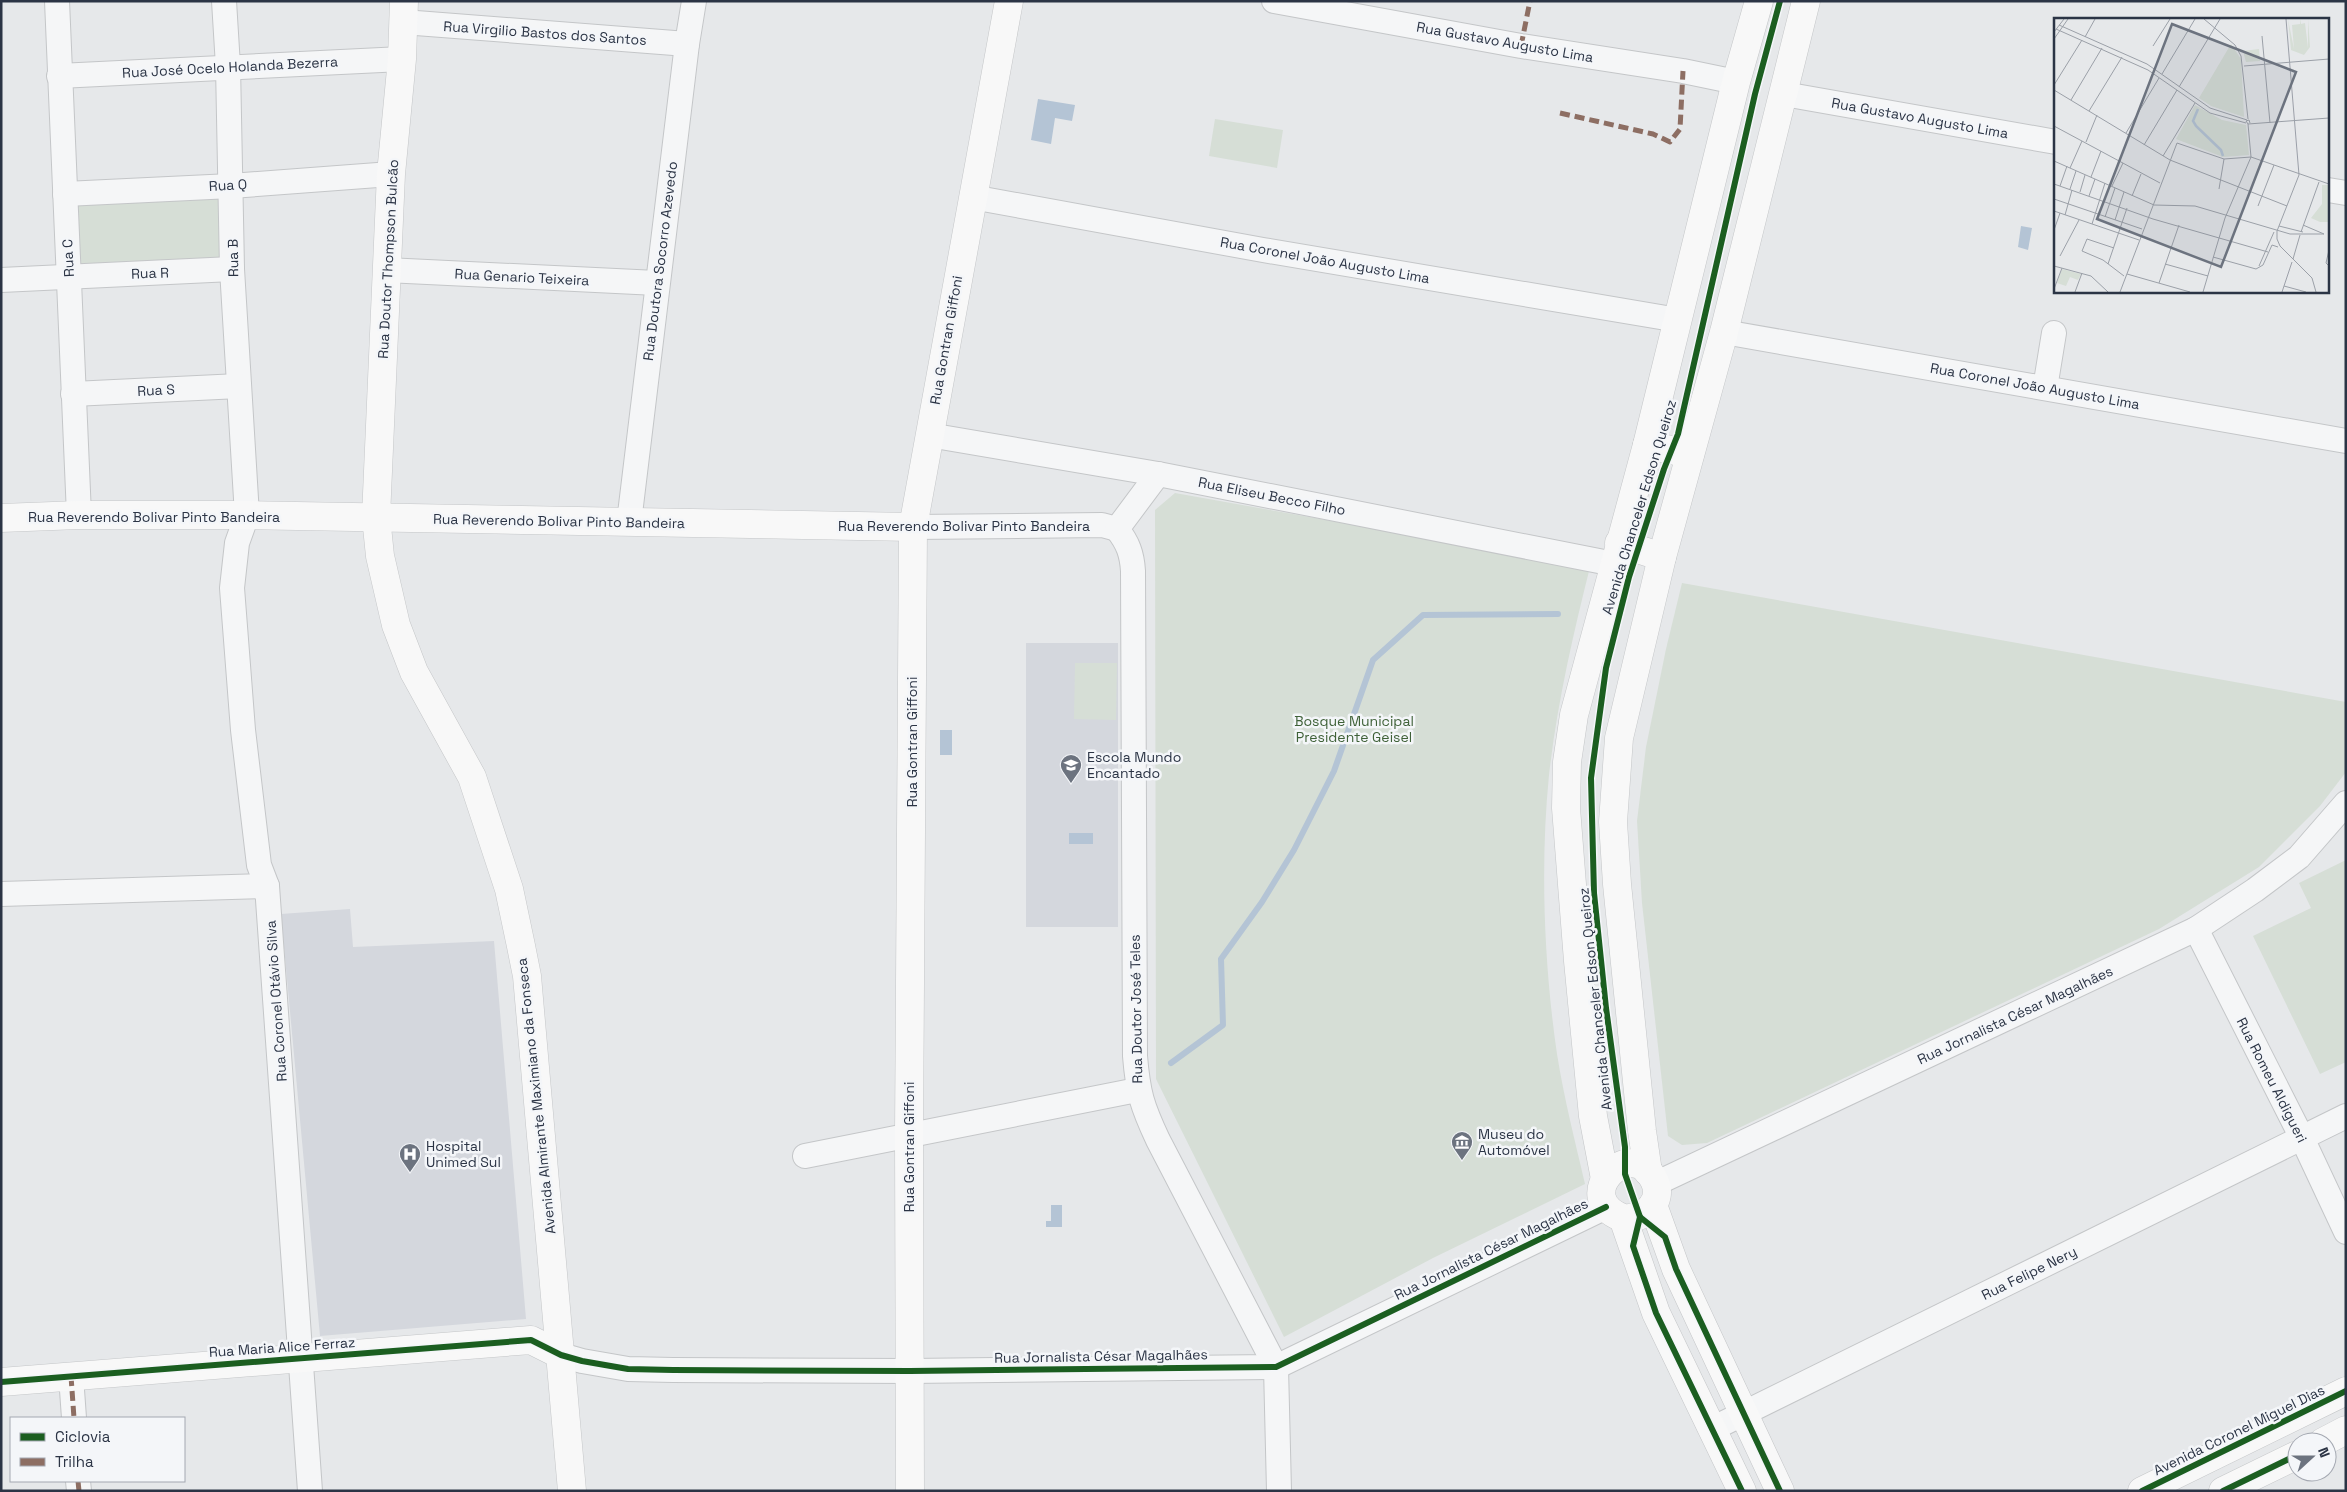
<svg xmlns="http://www.w3.org/2000/svg" width="2347" height="1492" font-family="'Space Grotesk',sans-serif">
<style>
.built{fill:#d4d7dd}
.green{fill:#d6ded6}
.water{fill:#b4c4d5}
.lines{fill:none;stroke-linecap:round;stroke-linejoin:round}
.stream{stroke:#b4c4d5;stroke-width:6}
.street-casing{stroke:#c4c6c8;stroke-width:26}
.secondary-casing{stroke:#c4c6c8;stroke-width:29}
.street{stroke:#f5f6f7;stroke-width:24}
.secondary{stroke:#f8f8f8;stroke-width:28}
.quiet{stroke:#8d6e63;stroke-width:5;stroke-dasharray:10 5;stroke-linecap:butt}
.cycleway-casing{stroke:#f4f6f9;stroke-width:9}
.cycleway{stroke:#1b5e20;stroke-width:6}
.labels{text-anchor:middle;stroke-width:5;stroke-linejoin:round;paint-order:stroke}
.street-label{font-size:14px;fill:#2b3445;stroke:#f4f6f9}
.park-label{font-size:14px;fill:#3f6138;stroke:#f4f6f9}
.poi-label{font-size:14px;fill:#2b3445;stroke:#f4f6f9;text-anchor:start}
.inset-river{fill:none;stroke:#b4c4d5;stroke-width:2.5}
.inset-road{fill:none;stroke:#9ba0a8;stroke-width:1}
.view{fill:#6c737f;fill-opacity:0.15;stroke:#6c737f;stroke-width:2.5}
.inset-edge{fill:none;stroke:#2b3445;stroke-width:2.5}
</style>
<rect width="100%" height="100%" fill="#e6e8ea"/>
<!-- built -->
<g class="built">
<rect x="1026" y="643" width="92" height="284"/>
<polygon points="350,909 353,947 494,941 526,1319 320,1336 281,914"/>
</g>
<!-- green -->
<g class="green">
<polygon points="1215,119 1283,130 1277,168 1209,156"/>
<polygon points="218,192 226,258 86,267 79,263 76,207 84,199"/>
<path d="M1175,493L1590,567C1573,635 1557,704 1549,775C1540,865 1544,965 1557,1054C1564,1098 1575,1141 1585,1184L1433,1258L1284,1337L1156,1079L1155,510Z"/>
<polygon points="1682,583 2346,702 2346,772 2320,806 2259,867 2159,929 1707,1143 1682,1145 1668,1136 1642,903 1637,821 1646,747 1666,649"/>
<polygon points="1075,663 1117,663 1116,720 1074,719"/>
<polygon points="2346,860 2346,1062 2320,1074 2253,936 2311,908 2299,883"/>
</g>
<!-- water -->
<g class="water">
<polygon points="1038,99 1075,105 1072,121 1055,118 1051,144 1031,140"/>
<polygon points="2021,226 2032,228 2028,250 2018,247"/>
<rect x="940" y="730" width="12" height="25"/>
<rect x="1069" y="833" width="24" height="11"/>
<polygon points="1051,1205 1062,1205 1062,1227 1046,1227 1046,1221 1051,1221"/>
</g>
<g class="lines">
<!-- stream -->
<polyline class="stream" points="1171,1063 1223,1025 1221,959 1262,902 1294,850 1334,771 1373,660 1423,615 1558,614"/>
<!-- street casing -->
<g class="street-casing">
<g id="street">
<polyline points="57,1 79,515"/>
<polyline points="224,1 228,66 232,269 247,515 237,543 232,588 243,730 259,865 267,886 310,1491"/>
<polyline points="1274,1 1521,46 1683,71 1736,82"/>
<polyline points="403,22 687,44"/>
<polyline points="59,76 402,59"/>
<polyline points="1784,94 2056,142"/>
<polyline points="2328,190 2346,193"/>
<polyline points="65,194 231,186 391,174"/>
<polyline points="972,197 1263,250 1678,320"/>
<polyline points="386,270 657,283"/>
<polyline points="1,280 232,269"/>
<polyline points="1724,332 2346,441"/>
<polyline points="2045,388 2054,333"/>
<polyline points="73,394 239,386"/>
<polyline points="929,435 1158,474 1614,564"/>
<polyline points="629,522 687,44 694,1"/>
<polyline points="913,527 1102,525 1117,529"/>
<path d="M1117,529C1128,543 1132,554 1133,571L1135,1056C1138,1093 1142,1106 1158,1140L1276,1367L1279,1491"/>
<polyline points="1117,529 1158,474"/>
<polyline points="1,894 267,886"/>
<polyline points="2196,929 2302,1138 2346,1232"/>
<polyline points="805,1156 1137,1090"/>
<polyline points="1655,1184 2196,929 2255,890 2299,857 2346,803"/>
<polyline points="561,1355 582,1361 628,1369 673,1370 910,1371 1276,1367 1606,1207"/>
<polyline points="71,1376 74,1418"/>
<polyline points="1712,1429 2346,1116"/>
<polyline points="78,1481 79,1491"/>
</g>
</g>
<!-- secondary casing -->
<g class="secondary-casing">
<g id="secondary">
<polyline points="404,1 402,59 391,174 376,517 380,556 396,625 414,672 472,777 509,889 521,946 527,976 572,1491"/>
<polyline points="1647,445 1690,454"/>
<polyline points="1,518 79,515 247,515 913,527"/>
<polyline points="1619,543 1662,557"/>
<polyline points="1648,1172 1642,1131 1617,884 1613,822 1619,738 1662,557 1724,332 1806,1"/>
<polyline points="1605,1179 1593,1116 1578,961 1566,808 1567,762 1574,715 1647,445 1736,82 1759,1"/>
<polyline points="1653,1205 1676,1269 1780,1491"/>
<path d="M1623,1218C1644,1220 1665,1202 1654,1180C1632,1133 1568,1197 1623,1218L1656,1313L1742,1491"/>
<polyline points="1,1382 531,1340 561,1355"/>
<polyline points="2323,1442 2346,1430"/>
<polyline points="910,1491 909,1136 913,527 1009,1"/>
<polyline points="2142,1491 2346,1391"/>
<polyline points="2223,1491 2297,1455"/>
</g>
</g>
<!-- street -->
<use href="#street" class="street"/>
<!-- secondary -->
<use href="#secondary" class="secondary"/>
<!-- quiet -->
<g class="quiet">
<polyline points="1521,46 1530,1"/>
<polyline points="1560,113 1653,134 1670,142 1680,129 1683,71"/>
<polyline points="71,1376 74,1418"/>
<polyline points="78,1481 79,1491"/>
</g>
<!-- cycleway casing -->
<g class="cycleway-casing">
<g id="cycleway">
<polyline points="1640,1217 1633,1246 1656,1313 1742,1491"/>
<polyline points="1,1382 531,1340 561,1355 582,1361 628,1369 673,1370 910,1371 1276,1367 1606,1207"/>
<polyline points="1780,1491 1676,1269 1665,1237 1640,1217 1625,1174 1625,1147 1606,1008 1594,893 1591,778 1606,668 1629,577 1664,469 1678,434 1755,94 1780,1"/>
<polyline points="2142,1491 2346,1391"/>
<polyline points="2223,1491 2297,1455"/>
</g>
</g>
<!-- cycleway -->
<use href="#cycleway" class="cycleway"/>
</g>
<!-- icons -->
<defs>
<g id="school-pin" transform="scale(1.125)"><path d="M0 17L-7.5 6A9.5 9.5 0 1 1 7.5 6Z" fill="#6c737f" stroke="#f4f6f9"/><path d="M0-5L7-2L0 1L-7-2ZM-4 1L0 2.5L4 1V4Q0 6-4 4Z" fill="#fff"/></g>
<g id="museum-pin" transform="scale(1.125)"><path d="M0 17L-7.5 6A9.5 9.5 0 1 1 7.5 6Z" fill="#6c737f" stroke="#f4f6f9"/><path d="M0-6L6-3V-2H-6V-3ZM-5-1h2V3h-2ZM-1-1h2V3h-2ZM3-1h2V3H3ZM-6 4H6V6H-6Z" fill="#fff"/></g>
<g id="hospital-pin" transform="scale(1.125)"><path d="M0 17L-7.5 6A9.5 9.5 0 1 1 7.5 6Z" fill="#6c737f" stroke="#f4f6f9"/><path d="M-5-5h3v3.5h4V-5h3V5h-3V1.5h-4V5h-3Z" fill="#fff"/></g>
</defs>
<g fill-rule="evenodd">
<use href="#school-pin" x="1071" y="765"/>
<use href="#museum-pin" x="1462" y="1142"/>
<use href="#hospital-pin" x="410" y="1154"/>
</g>
<g class="labels">
<!-- street labels -->
<g class="street-label">
<text transform="translate(545 33) rotate(4)" y="5">Rua Virgilio Bastos dos Santos</text>
<text transform="translate(1505 42) rotate(10)" y="5">Rua Gustavo Augusto Lima</text>
<text transform="translate(230 67) rotate(-3)" y="5">Rua José Ocelo Holanda Bezerra</text>
<text transform="translate(1920 118) rotate(10)" y="5">Rua Gustavo Augusto Lima</text>
<text transform="translate(228 185) rotate(-3)" y="5">Rua Q</text>
<text transform="translate(68 258) rotate(-93)" y="5">Rua C</text>
<text transform="translate(233 258) rotate(-91)" y="5">Rua B</text>
<text transform="translate(388 259) rotate(-87)" y="5">Rua Doutor Thompson Bulcão</text>
<text transform="translate(1325 260) rotate(10)" y="5">Rua Coronel João Augusto Lima</text>
<text transform="translate(660 261) rotate(-83)" y="5">Rua Doutora Socorro Azevedo</text>
<text transform="translate(150 273) rotate(-2)" y="5">Rua R</text>
<text transform="translate(522 277) rotate(3)" y="5">Rua Genario Teixeira</text>
<text transform="translate(946 340) rotate(-80)" y="5">Rua Gontran Giffoni</text>
<text transform="translate(2035 386) rotate(10)" y="5">Rua Coronel João Augusto Lima</text>
<text transform="translate(156 390) rotate(-3)" y="5">Rua S</text>
<text transform="translate(1272 496) rotate(11)" y="5">Rua Eliseu Becco Filho</text>
<text transform="translate(1639 507) rotate(-73)" y="5">Avenida Chanceler Edson Queiroz</text>
<text x="154" y="522">Rua Reverendo Bolivar Pinto Bandeira</text>
<text transform="translate(559 521) rotate(1)" y="5">Rua Reverendo Bolivar Pinto Bandeira</text>
<text x="964" y="531">Rua Reverendo Bolivar Pinto Bandeira</text>
<text transform="translate(912 742) rotate(-90)" y="5">Rua Gontran Giffoni</text>
<text transform="translate(1595 999) rotate(-96)" y="5">Avenida Chanceler Edson Queiroz</text>
<text transform="translate(276 1001) rotate(-94)" y="5">Rua Coronel Otávio Silva</text>
<text transform="translate(1136 1009) rotate(-91)" y="5">Rua Doutor José Teles</text>
<text transform="translate(2015 1015) rotate(-25)" y="5">Rua Jornalista César Magalhães</text>
<text transform="translate(2272 1080) rotate(63)" y="5">Rua Romeu Aldigueri</text>
<text transform="translate(536 1096) rotate(-96)" y="5">Avenida Almirante Maximiano da Fonseca</text>
<text transform="translate(909 1147) rotate(-90)" y="5">Rua Gontran Giffoni</text>
<text transform="translate(1491 1249) rotate(-26)" y="5">Rua Jornalista César Magalhães</text>
<text transform="translate(2029 1273) rotate(-26)" y="5">Rua Felipe Nery</text>
<text transform="translate(282 1347) rotate(-4)" y="5">Rua Maria Alice Ferraz</text>
<text transform="translate(1101 1356) rotate(-1)" y="5">Rua Jornalista César Magalhães</text>
<text transform="translate(2239 1430) rotate(-26)" y="5">Avenida Coronel Miguel Dias</text>
</g>
<!-- park labels -->
<g class="park-label">
<text x="1354" y="726">Bosque Municipal<tspan x="1354" dy="16">Presidente Geisel</tspan></text>
</g>
<!-- poi labels -->
<g class="poi-label">
<text x="1087" y="762">Escola Mundo<tspan x="1087" dy="16">Encantado</tspan></text>
<text x="1478" y="1139">Museu do<tspan x="1478" dy="16">Automóvel</tspan></text>
<text x="426" y="1151">Hospital<tspan x="426" dy="16">Unimed Sul</tspan></text>
</g>
</g>
<!-- overview -->
<g transform="translate(2054 18)">
<rect width="275" height="275" fill="#e6e8ea"/>
<path d="M234,1L240,31L238,7L246,6V1L247,6L251,5L254,30V1L256,29L250,37L237,32ZM177,26L187,41L190,99L157,88L145,80ZM205,31L206,43L192,44L189,33ZM141,87L168,102L192,107L195,137L169,139L122,121ZM268,167H275V204H266L257,200L268,186ZM8,251L27,256L24,262L16,259L12,268L3,265Z" fill="#d6ded6"/>
<path class="inset-river" d="M144,91L139,103L142,108L167,132L169,138"/>
<path class="inset-road" d="M150,1L181,27L187,38L194,101M232,1L245,157L223,213V221L226,228L258,260L262,274M5,7L93,46L156,90L193,102M2,11L94,52L156,95L192,105M0,14L10,1M208,18L216,105M31,19L41,1M0,21L14,1M99,28L116,1M190,48L275,41M108,56L141,1M0,67L28,22M125,69L166,1M0,72L116,142L233,188M17,82L48,30M35,93L68,39M196,105L195,102L192,103L194,106L275,100M0,108L106,165M72,115L105,60M32,124L43,97M123,125L170,141L197,139L275,166M90,127L123,72M109,138L141,85M0,143L100,187L141,188L236,216H270M16,150L28,123M37,159L47,133M0,166L99,201L214,234M6,168L13,148M58,168L69,145M16,171L22,153M165,171L170,141M26,174L31,157M35,178L41,161M78,178L87,156M0,181L88,211M204,188L220,147M0,193L85,222M11,197L18,172M51,199L61,170M61,202L70,174M38,206L51,165M249,207L270,216M225,208L249,214M0,212L6,195M247,214L265,164M60,230L33,221L28,233L49,242L70,258M275,232L272,245L275,248M6,238L25,202M159,239L202,251L209,247L218,227L224,229M239,241L246,217M54,246L73,190M111,246L154,258M0,248L37,258L54,274M205,248L220,214M73,256L136,274M105,265L125,207M230,268L252,274M0,271L8,250M21,274L28,255M66,274L123,125M149,274L171,200L197,139L194,106M228,274L238,244"/>
<path class="view" d="M118,6L242,54L167,249L43,201Z"/>
<rect width="275" height="275" class="inset-edge"/>
</g>
<!-- border -->
<rect width="2347" height="1492" fill="none" stroke="#2b3445" stroke-width="5"/>
<!-- legend -->
<rect x="10" y="1417" width="175" height="65" fill="#f4f6f9" stroke="#a4a8b1"/>
<rect x="20" y="1433" width="25" height="8" fill="#1b5e20" stroke="#a4a8b1"/>
<text x="55" y="1442" font-size="15" fill="#2b3445">Ciclovia</text>
<rect x="20" y="1458" width="25" height="8" fill="#8d6e63" stroke="#a4a8b1"/>
<text x="55" y="1467" font-size="15" fill="#2b3445">Trilha</text>
<!-- north arrow -->
<g transform="translate(2312 1457) rotate(69)"><circle r="24" fill="#f4f6f9" stroke="#a4a8b1"/>
<path d="M0-4L9 19L0 12L-9 19Z" fill="#6c737f"/>
<text y="-8" font-size="14" font-weight="bold" text-anchor="middle" fill="#2b3445">N</text>
</g>
</svg>
